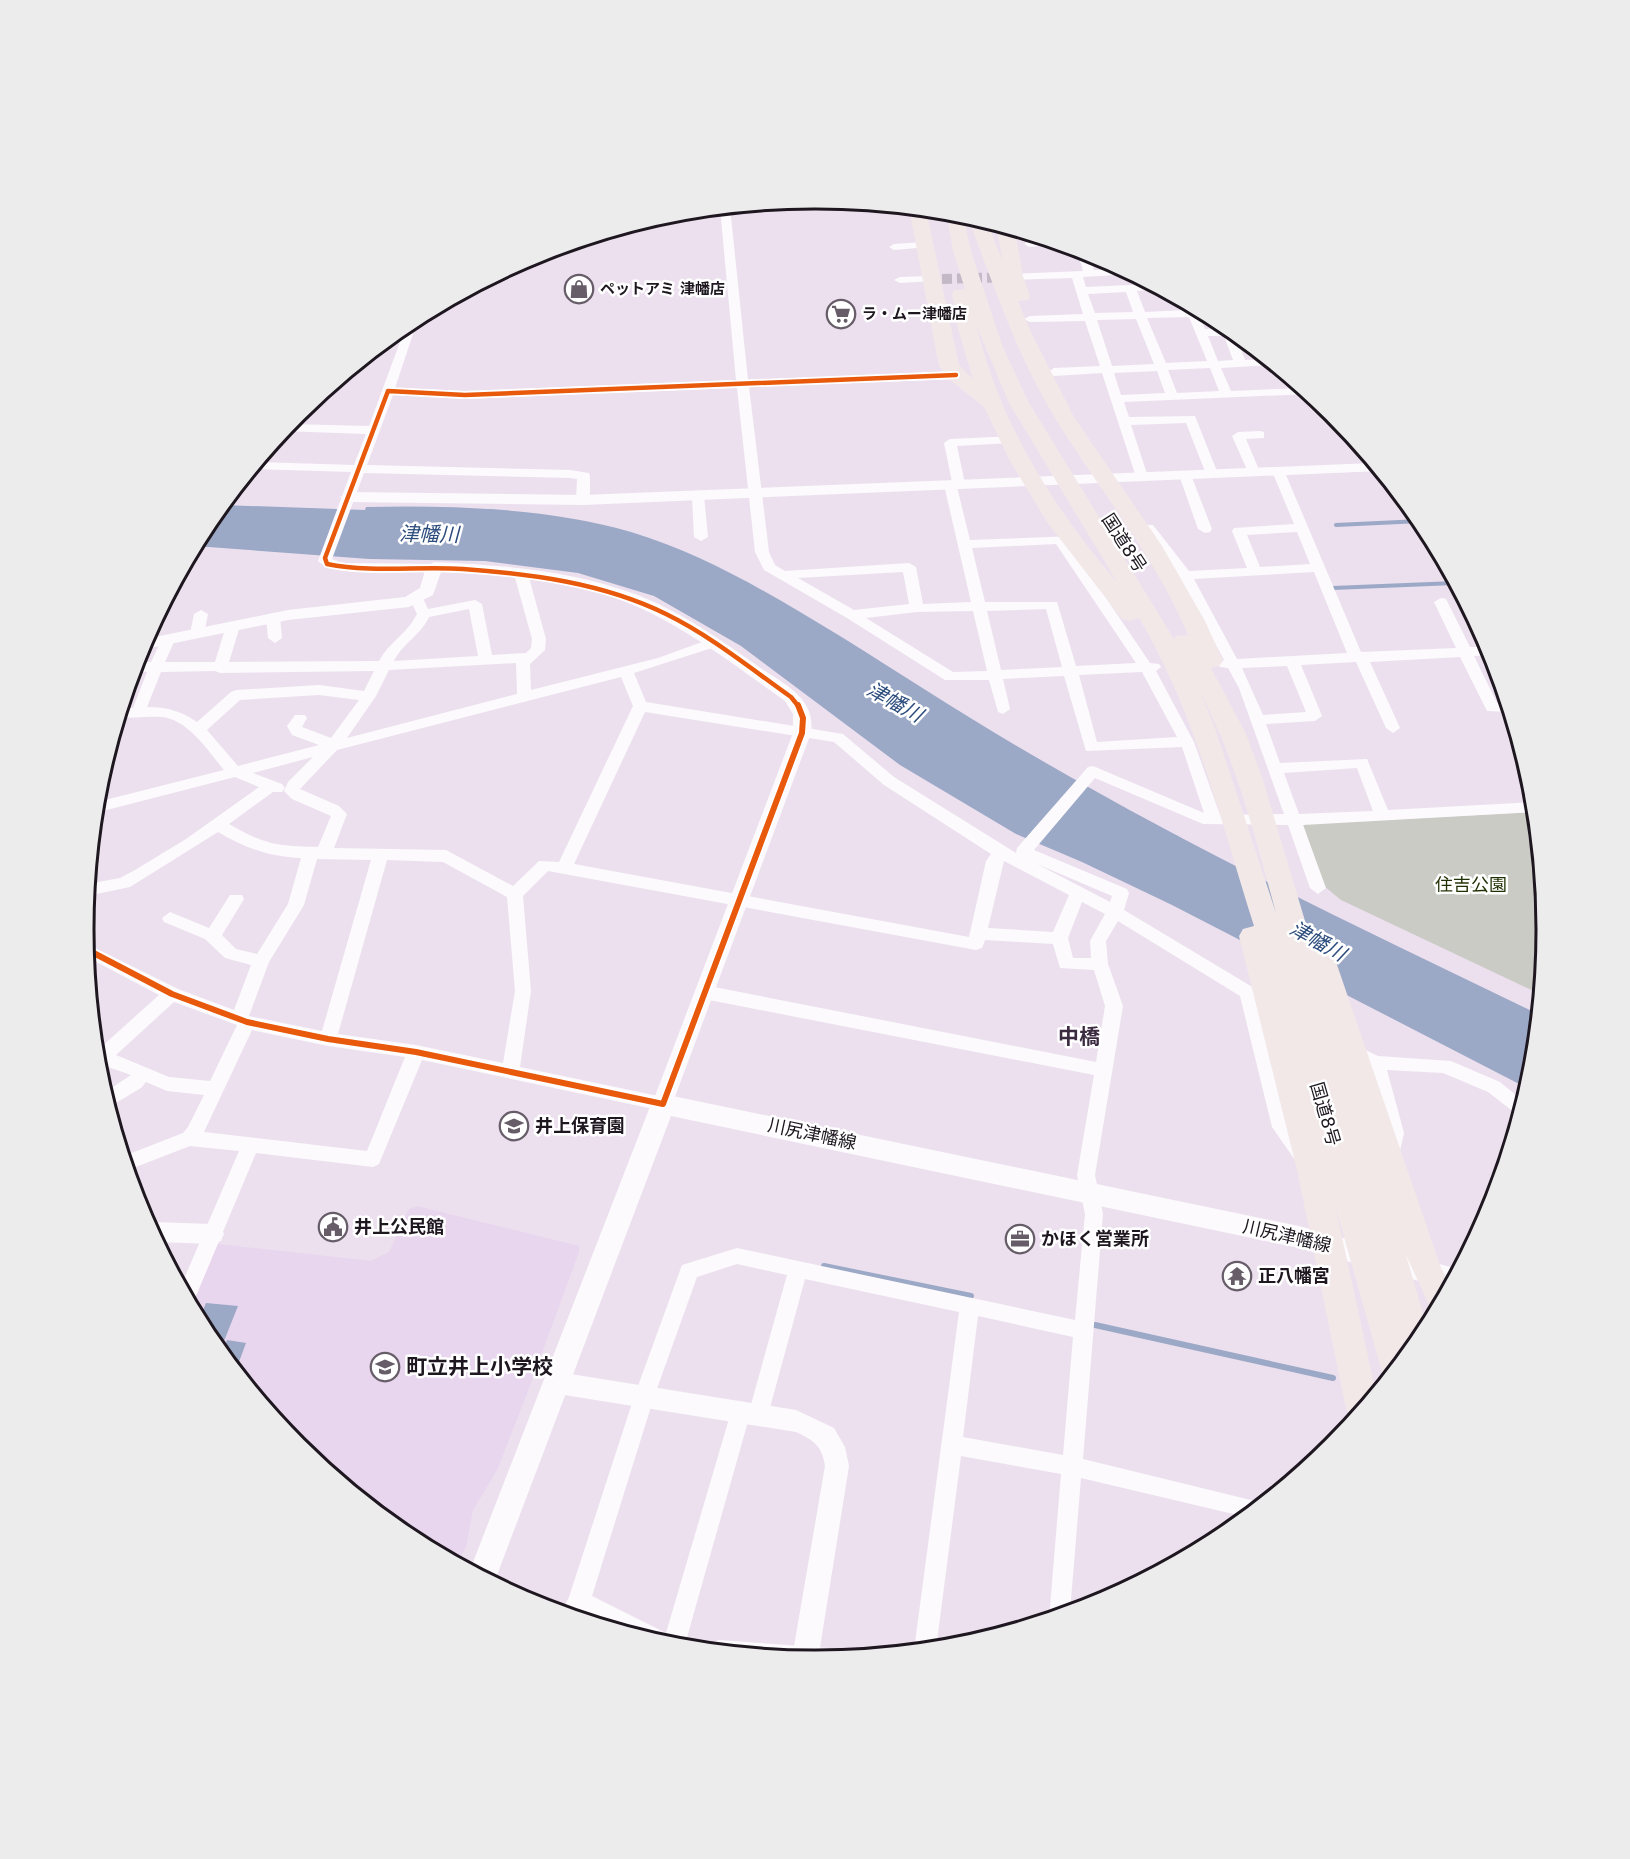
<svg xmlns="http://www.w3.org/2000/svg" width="1630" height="1859" font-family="'DejaVu Sans','Noto Sans JP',sans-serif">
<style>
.built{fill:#e8d5ee}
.green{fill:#c9cbc4}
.water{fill:#9ba8c6}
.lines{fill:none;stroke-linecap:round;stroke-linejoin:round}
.stream-far1{stroke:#9ba8c6;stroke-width:4}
.stream{stroke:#9ba8c6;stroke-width:6}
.building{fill:#d2c6cb;stroke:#b9adb3;stroke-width:1.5}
.minor-tunnel{stroke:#c3b8c6;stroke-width:10;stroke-dasharray:10 5;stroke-linecap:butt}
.minor{fill:#fcfafd;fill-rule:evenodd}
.tertiary{fill:#fcfafd;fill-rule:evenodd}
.secondary{fill:#fcfafd;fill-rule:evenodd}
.trunk{fill:#f2e8e8;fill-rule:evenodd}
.cycleway-far1-casing{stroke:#fff;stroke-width:8}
.cycleway-casing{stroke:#fff;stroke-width:10}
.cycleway-far1{stroke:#e8590c;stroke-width:4.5}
.cycleway{stroke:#e8590c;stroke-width:6}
.labels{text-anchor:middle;stroke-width:5;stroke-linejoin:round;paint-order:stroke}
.far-poi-label{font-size:15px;font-weight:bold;fill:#1e1720;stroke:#fff;text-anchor:start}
.street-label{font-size:18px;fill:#1e1720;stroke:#fff}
.park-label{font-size:18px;fill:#1f3002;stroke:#fff}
.poi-label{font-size:18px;font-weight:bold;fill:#1e1720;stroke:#fff;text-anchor:start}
.water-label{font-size:20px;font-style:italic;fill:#2c4c7d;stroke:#fff}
.quarter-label{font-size:21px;font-weight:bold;fill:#3b2b40;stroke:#fff}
.near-poi-label{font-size:21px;font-weight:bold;fill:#1e1720;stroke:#fff;text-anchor:start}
.rim{fill:none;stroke:#1e1720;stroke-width:3}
</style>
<rect width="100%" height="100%" fill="#ece0ef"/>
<!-- built -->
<polygon class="built" points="417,1206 579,1246 579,1252 525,1399 497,1470 473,1510 466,1547 457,1563 409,1537 298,1446 207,1335 192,1306 217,1244 371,1261 389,1252 409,1209"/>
<!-- green -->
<polygon class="green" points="1534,812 1546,930 1540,994 1341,900 1324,886 1303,824"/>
<!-- water -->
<g class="water">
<path d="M222,505L365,510L366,507C450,505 550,508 631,532C707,555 772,595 840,636C904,676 968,718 1034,756C1196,851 1368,932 1538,1014L1532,1072L1527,1088L1172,905L1082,862L1016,834L900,765L741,646L654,596L578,573L485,561L369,559L195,546L207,523Z"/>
<polygon points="206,1303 238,1306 220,1351 199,1320"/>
<polygon points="227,1340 246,1343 236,1370 222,1354"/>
</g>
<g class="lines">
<!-- stream-far1 -->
<g class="stream-far1">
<polyline points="1336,525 1421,521"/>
<polyline points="1333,588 1455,583"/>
</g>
<!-- stream -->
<g class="stream">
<polyline points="824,1266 971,1296"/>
<polyline points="1095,1325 1333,1378"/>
</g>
</g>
<!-- building -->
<polygon class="building" points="1239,1265 1242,1279 1231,1280 1227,1266"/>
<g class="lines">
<!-- minor-tunnel -->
<polyline class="minor-tunnel" points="942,279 1010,277"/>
<!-- minor -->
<g class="minor">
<path d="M730,207L748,380L956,371L962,375L956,379L749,387L769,552L775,565L785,571L909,563L916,567L923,604L971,602L944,485L952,482L944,443L950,439L1015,436L1017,439L1011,443L957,446L965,484L957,487L970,540L1076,536V542L1069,543L1150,663L1159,664L1161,667L1156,671L1194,742L1220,815L1284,814L1239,688L1228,668L1220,667L1218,664L1224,660L1179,576L1141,528L1143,525H1153L1189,571L1247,568L1232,531L1234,528L1294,524L1272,471L1273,468H1283L1361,652L1456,648L1434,602L1441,598L1446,599L1470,647H1489L1492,655L1474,656L1497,703L1506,702L1509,712L1487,711L1460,657L1370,662L1400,728L1393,733L1386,728L1356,662L1301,665L1322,716L1315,721L1266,724L1280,763L1367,759L1388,810L1533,802L1534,812L1303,825L1326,888L1318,894L1310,888L1288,825L1203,824L1095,778L1034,850L1127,889L1129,893L1124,910L1279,1003L1282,1008L1279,1013L1273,1015L1260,1008L1289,1125L1310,1155L1307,1160L1301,1163L1295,1160L1272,1127L1240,996L1118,921L1106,941L1108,964L1123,1006L1095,1175L1103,1214L1083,1459L1263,1503L1246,1517L1081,1478L1070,1612L1049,1619L1061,1474L961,1456L936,1649L914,1650L959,1312L805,1279L768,1415L765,1422L758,1424L749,1418L684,1648L607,1627L583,1615L581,1619L561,1613L569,1597L634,1397L682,1265L737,1248L1075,1320L1085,1214L1077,1175L1094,1075L704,999L698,997L695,992L698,987L704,985L1096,1062L1105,1006L1094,970L1060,968L1053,944L985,940L982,948L976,950L548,871L523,896L531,991L520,1067L663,1097L669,1099L672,1104L669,1109L663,1111L422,1060L379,1164L373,1167L256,1153L196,1296L190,1303L181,1286L239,1151L190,1146L128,1170L124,1156L183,1133L188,1127L204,1095L167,1091L146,1082L141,1088L109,1107L104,1093L131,1075L97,1063L96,1048L99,1049L159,995L87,957L85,943L178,989L234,1010L251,965L225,958L205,939L164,922L162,918L170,912L209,928L230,895H242L244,899L222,935L236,949L257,954L288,904L301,858C270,857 245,848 218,832L130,887L87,896L88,884L120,878L135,870L186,839L259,787L235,777L95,813L97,802L224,770C208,751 188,719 161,717C147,716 133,718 119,718L122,708H133L147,672L133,671L136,662H151L162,639H172L174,642L165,662H215L226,626L233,622L240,626L229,662L379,661C389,642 408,633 417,614L410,599L412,596H422L428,609L475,600L482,604L492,655L526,653L531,648L532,639L514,574L521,570L528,574L546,639L545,650L530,664L531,690L658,658L713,638L718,640L720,643L718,646L634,673L646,702L843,734L894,777L1016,853L1017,848L1088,767L1093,766L1204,813L1182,747L1086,751L1064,676L1003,679L1010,709L1003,714L998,712L989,680H945L847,618L764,570L755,552L737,388L465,399L393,395L367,465L570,470L589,473L590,476V500L583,504L576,500L577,479L570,478L364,473L332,559L342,563L439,564V570L434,571C409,571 335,579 318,561L351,472L252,469L257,462L354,465L366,434L283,431L289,424L369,426L407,323L419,316L395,388L465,391L736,380L720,208ZM1297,532L1310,564L1260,567L1247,535ZM1056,544L1136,663L1076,666L1057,602H985L972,548ZM903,572L909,604L854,610L798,578ZM1314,572L1347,653L1237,659L1194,579ZM469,609L478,656L394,661C402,644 421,635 429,617ZM1046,609L1062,667L1001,670L987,611ZM973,611L987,671L953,672L866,618L917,612ZM516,663L517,694L347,738L376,696L389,670ZM1287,666L1306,712L1263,715L1242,668ZM215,671L220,673L374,671L364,691L319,685L236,690L231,692L197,722C181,711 167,707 147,707L161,672ZM1142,672L1177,737L1097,742L1079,675ZM621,677L633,706L559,862L539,861L513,886L446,850L334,848L347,814L339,806L300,789L337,750ZM319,695L359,700L331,738L302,727L307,718L305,715H295L287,726L292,735L319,745L238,766L207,730L240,700ZM645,712L834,742L884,785L991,854L986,861L969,937L574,864ZM313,757L288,782L284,791L292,799L331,816L318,847C277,846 265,845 229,824L273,792H282L285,788L282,784L253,773ZM1357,768L1373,811L1299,814L1284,773ZM317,859L371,860L322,1031L249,1016L269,962L304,905ZM387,860L443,862L507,897L515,991L503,1063L416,1045L338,1034ZM1004,861L1069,895L1053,932L988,928ZM1037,864L1112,896L1110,902ZM1082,902L1105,914L1090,941L1091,958H1073L1068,938ZM174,1002L237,1025L210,1081L169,1077L116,1055ZM252,1030L328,1046L405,1057L367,1151L204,1132ZM737,1264L787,1275L750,1408L741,1403L734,1405L731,1412L666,1633L592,1596L654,1397L697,1277ZM978,1316L1073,1337L1063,1455L963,1437Z"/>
<polygon points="1048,240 1062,244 1029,247 1024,244 1029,241"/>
<polygon points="924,242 928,243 928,247 894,250 889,247 894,244"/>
<path d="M1077,249L1088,252L1094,270L1122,269L1133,274L1083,277L1086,287L1150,284L1161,289L1137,291L1145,312L1186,310L1184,306L1187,303L1208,315L1200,317L1205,329C1239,328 1233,330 1245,360L1266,359L1274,365L1221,368L1231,391L1301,388L1309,394L1124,402L1129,417L1195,416L1218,474L1212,478L1206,474L1186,423L1131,425L1148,477L1147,480H1137L1102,373L1054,376L1048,372L1054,368L1100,366L1085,321L1030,322L1024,319L1030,316L1083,314L1072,278L1010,280L1004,277L1010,274L1083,271ZM1126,292L1133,312L1095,313L1088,294ZM1189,317L1207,361L1166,363L1147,318ZM1136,319L1154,364L1112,366L1097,320ZM1208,336H1224L1233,360L1218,361ZM1210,368L1219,391L1177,393L1168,370ZM1157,371L1165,393L1121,395L1114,373Z"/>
<polygon points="930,276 934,277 934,281 900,283 894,280 900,277"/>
<polygon points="1260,431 1264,432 1264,438 1246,439 1260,472 1254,476 1248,472 1232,436 1238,432"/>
<polygon points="1356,443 1377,468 1376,471 1366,471 1354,446"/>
<polygon points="1185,471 1191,475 1212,529 1210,532 1205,533 1198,529 1179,475"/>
<polygon points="698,492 704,496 708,537 701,541 694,537 692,496"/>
<polygon points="201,610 208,614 204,634 197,638 190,634 194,614"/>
<polygon points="273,613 280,617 282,638 275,643 268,638 266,617"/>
<polygon points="1351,1043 1378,1056 1451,1061 1500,1082 1523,1101 1519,1116 1488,1092 1443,1073 1387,1070 1404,1133 1398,1160 1392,1163 1386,1160 1383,1155 1386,1133 1368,1067 1345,1055 1342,1050 1345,1045"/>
<polygon points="719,1640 828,1648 836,1651 839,1658 815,1660 708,1650 711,1643"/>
</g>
<!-- tertiary -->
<g class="tertiary">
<polygon points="805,199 853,202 847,206 748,209 742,206"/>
<polygon points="1373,463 1380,471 583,505 348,502 340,497 348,492 583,495"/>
<path d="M434,562C501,565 569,570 632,593C679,610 721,640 762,669C786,685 816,699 811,733L670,1110L663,1113L656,1110L652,1104L793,733V714L785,701C733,664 681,623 621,600C564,579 501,575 441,572L433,595L409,607L288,620L140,650L145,639L288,610L405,597L420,588L426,567Z"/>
<polygon points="152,1222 213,1224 221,1227 224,1234 221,1241 213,1244 157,1242 148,1224"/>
<path d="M558,1372L796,1410L834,1428L845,1447L849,1466L818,1660L792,1658L825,1466C822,1446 814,1440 796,1432L558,1394L550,1391L546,1383L550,1375Z"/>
</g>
<!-- secondary -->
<polygon class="secondary" points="663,1094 1299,1226 1458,1269 1448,1289 1299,1248 671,1116 494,1583 470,1570 651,1104 654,1097"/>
<!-- trunk -->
<path class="trunk" d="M909,208L926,209L959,365L973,379L958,329L952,294L954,290L965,289L953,251L946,211L963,214L971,251L1002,345L1029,403L1174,639L1176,636L1188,635C1155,556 1099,490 1055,418C1017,356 994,286 968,218L987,221L1002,260L997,227L999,225L1015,230L1023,276L1030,296L1028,300L1018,301L1030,330L1074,417L1162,546L1205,621L1223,661L1219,666L1211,668L1246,734L1262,777L1314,951L1321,949L1331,952L1335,959L1441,1268L1450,1284L1436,1311L1431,1309L1406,1255L1427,1327L1384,1379L1335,1205L1376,1393L1353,1421L1346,1409L1297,1170L1239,936L1243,929L1254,926C1221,822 1195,712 1139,618L1130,621L1122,619L1047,522L1010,461L984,407L949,379L939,366ZM977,327L1009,403L1117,582C1053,508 1000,423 977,327ZM1200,692C1237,762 1255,837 1276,913L1215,728Z"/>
<!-- cycleway-far1 casing -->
<g class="cycleway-far1-casing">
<path id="cycleway-far1" d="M799,707L791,697C750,668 711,636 666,614C603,583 532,574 463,569C418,566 372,573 327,564L325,558L388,391L465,395L956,375"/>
</g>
<!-- cycleway casing -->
<g class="cycleway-casing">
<polyline id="cycleway" points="86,949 172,994 247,1022 328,1039 416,1052 663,1104 802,733 803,718 798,705"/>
</g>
<!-- cycleway-far1 -->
<use href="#cycleway-far1" class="cycleway-far1"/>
<!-- cycleway -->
<use href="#cycleway" class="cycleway"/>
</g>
<!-- icons -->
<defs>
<g id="shop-ring" transform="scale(1.5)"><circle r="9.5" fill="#fff" stroke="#665d68" stroke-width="1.5"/><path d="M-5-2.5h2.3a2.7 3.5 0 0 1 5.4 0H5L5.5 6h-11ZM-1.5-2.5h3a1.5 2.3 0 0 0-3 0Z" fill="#665d68"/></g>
<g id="supermarket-ring" transform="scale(1.5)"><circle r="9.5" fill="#fff" stroke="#665d68" stroke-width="1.5"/><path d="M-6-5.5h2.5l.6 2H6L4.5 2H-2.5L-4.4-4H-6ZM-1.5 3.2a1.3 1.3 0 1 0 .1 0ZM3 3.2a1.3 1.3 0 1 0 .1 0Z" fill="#665d68"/></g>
<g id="school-ring" transform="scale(1.5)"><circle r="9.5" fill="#fff" stroke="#665d68" stroke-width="1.5"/><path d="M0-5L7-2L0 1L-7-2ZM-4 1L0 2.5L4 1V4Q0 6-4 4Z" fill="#665d68"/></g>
<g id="civic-ring" transform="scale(1.5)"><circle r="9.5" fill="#fff" stroke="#665d68" stroke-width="1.5"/><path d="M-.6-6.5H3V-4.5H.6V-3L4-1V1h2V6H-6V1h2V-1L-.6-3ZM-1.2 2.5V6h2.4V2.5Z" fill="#665d68"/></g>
<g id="office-ring" transform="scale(1.5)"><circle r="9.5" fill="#fff" stroke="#665d68" stroke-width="1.5"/><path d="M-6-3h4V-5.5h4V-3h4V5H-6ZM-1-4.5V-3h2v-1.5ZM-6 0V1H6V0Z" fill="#665d68"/></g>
<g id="temple-ring" transform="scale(1.5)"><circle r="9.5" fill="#fff" stroke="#665d68" stroke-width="1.5"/><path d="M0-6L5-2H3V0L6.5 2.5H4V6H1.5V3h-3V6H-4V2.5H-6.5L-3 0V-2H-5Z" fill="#665d68"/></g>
</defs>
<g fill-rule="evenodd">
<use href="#shop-ring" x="579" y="289"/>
<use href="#supermarket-ring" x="841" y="314"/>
<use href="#school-ring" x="514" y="1126"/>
<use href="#civic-ring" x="333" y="1227"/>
<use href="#office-ring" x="1020" y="1239"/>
<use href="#temple-ring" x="1237" y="1276"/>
<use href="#school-ring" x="385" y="1367"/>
</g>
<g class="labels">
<!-- far-poi labels -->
<g class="far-poi-label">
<text x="600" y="294">ペットアミ 津幡店</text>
<text x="862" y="319">ラ・ムー津幡店</text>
</g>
<!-- street labels -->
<g class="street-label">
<text transform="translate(1124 543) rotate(57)" y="6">国道8号</text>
<text transform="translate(1325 1114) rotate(74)" y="6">国道8号</text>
<text transform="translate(812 1134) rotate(12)" y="6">川尻津幡線</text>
<text transform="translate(1287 1236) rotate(13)" y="6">川尻津幡線</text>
</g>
<!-- park labels -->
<g class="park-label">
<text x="1471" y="891">住吉公園</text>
</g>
<!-- poi labels -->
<g class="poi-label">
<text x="535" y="1132">井上保育園</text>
<text x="354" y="1233">井上公民館</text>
<text x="1041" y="1245">かほく営業所</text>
<text x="1258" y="1282">正八幡宮</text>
</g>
<!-- water labels -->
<g class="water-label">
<text transform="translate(429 534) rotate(1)" y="7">津幡川</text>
<text transform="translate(895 702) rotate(29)" y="7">津幡川</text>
<text transform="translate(1318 941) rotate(29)" y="7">津幡川</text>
</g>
<!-- quarter labels -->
<g class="quarter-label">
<text x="1079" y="1044">中橋</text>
</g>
<!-- near-poi labels -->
<g class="near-poi-label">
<text x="406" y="1374">町立井上小学校</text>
</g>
</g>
<!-- crop -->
<path d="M0 0H1630V1859H0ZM814 209H816A720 720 0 0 1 1536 929V930A720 720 0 0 1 816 1650H814A720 720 0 0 1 94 930V929A720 720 0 0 1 814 209Z" fill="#edeced" fill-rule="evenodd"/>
<path class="rim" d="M814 209H816A720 720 0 0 1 1536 929V930A720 720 0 0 1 816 1650H814A720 720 0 0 1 94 930V929A720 720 0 0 1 814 209Z"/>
</svg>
